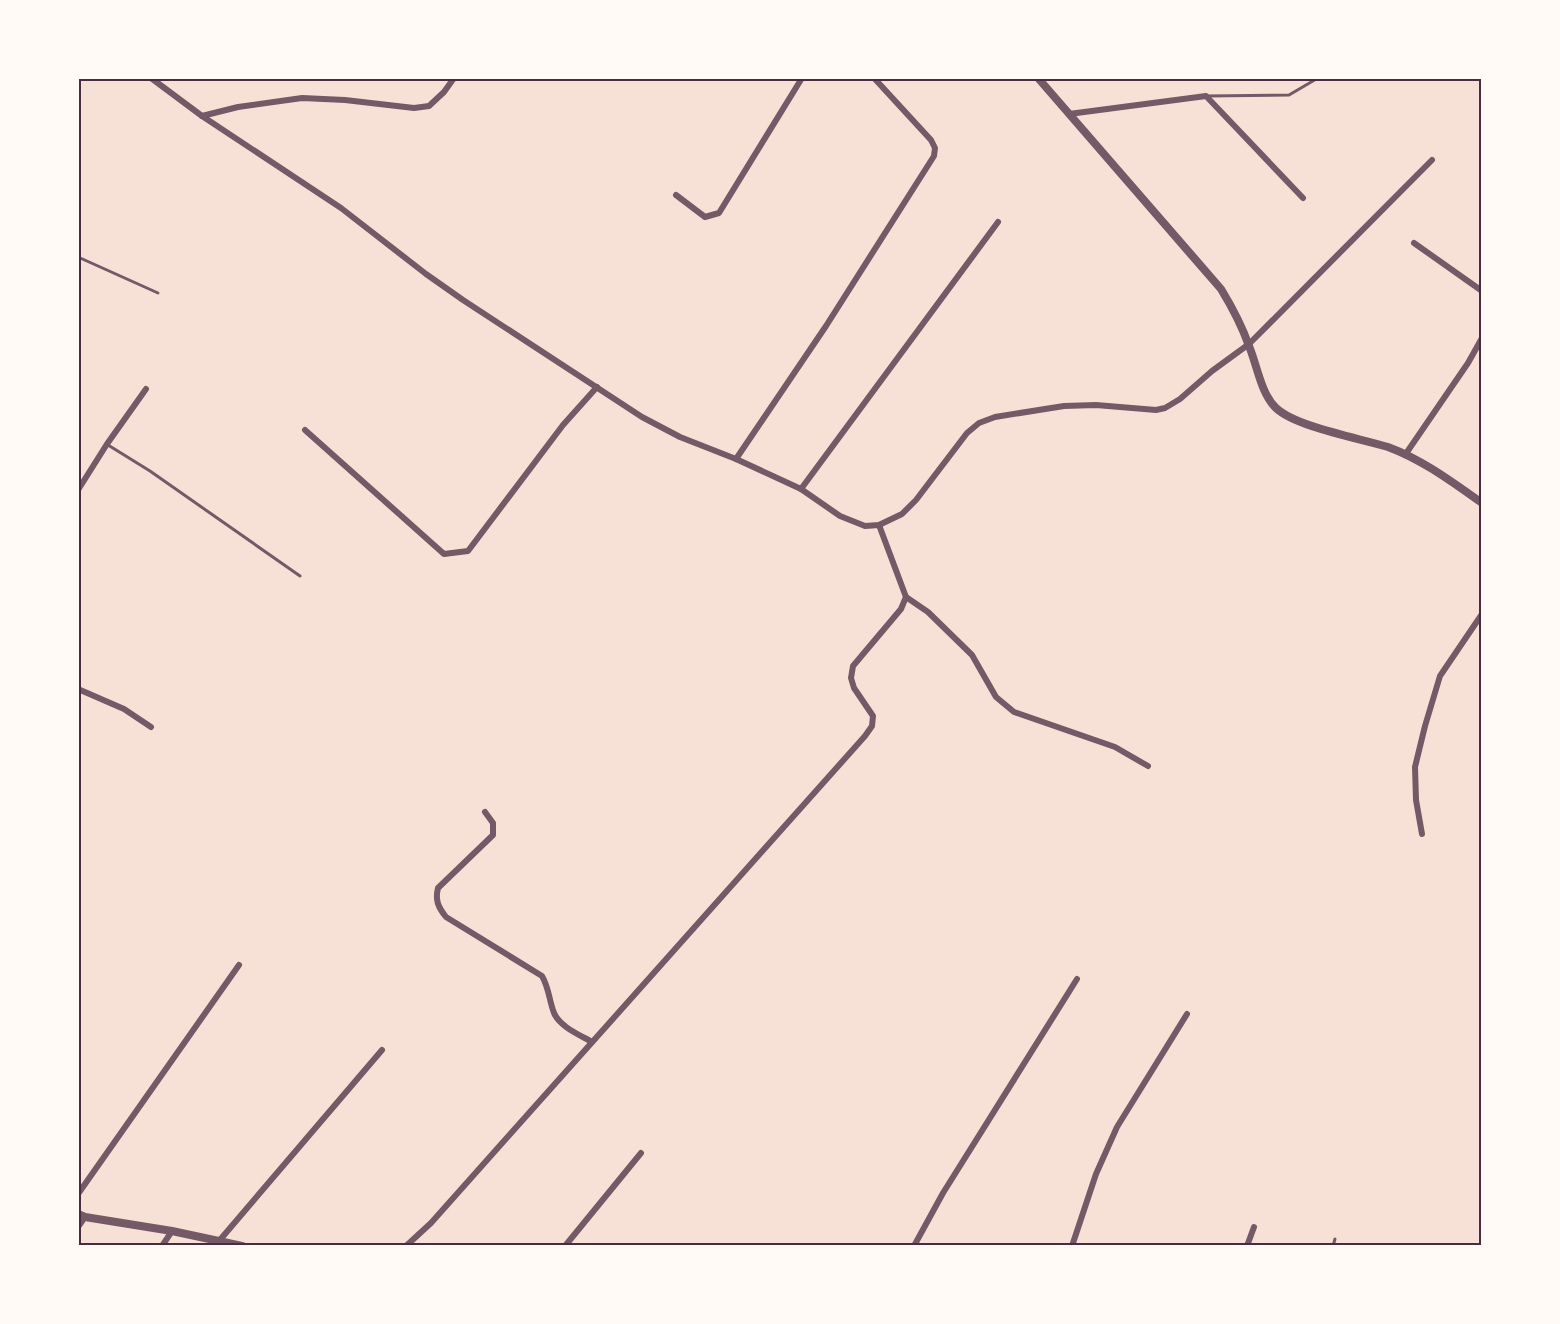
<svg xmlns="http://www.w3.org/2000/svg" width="1560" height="1324" font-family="'Asap Condensed',sans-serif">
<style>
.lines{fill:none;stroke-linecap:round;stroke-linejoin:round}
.service{stroke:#755966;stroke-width:3}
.minor{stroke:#755966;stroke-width:6}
.tertiary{stroke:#755966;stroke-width:8}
.neatline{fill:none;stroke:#4a2c40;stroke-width:2}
</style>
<rect width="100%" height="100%" fill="#f7e1d7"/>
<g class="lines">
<!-- service -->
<g class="service">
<polyline points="1207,96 1289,95 1318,78"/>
<polyline points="78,257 158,293"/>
<polyline points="108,445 150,471 300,576"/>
<polyline points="1333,1246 1335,1239"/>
</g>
<!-- minor -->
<g class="minor">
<polyline points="151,78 202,116 341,208 426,274 463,300 642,417 680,437 736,459 801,489 840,516 865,526 879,525 902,514 916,500 967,433 979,423 995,417 1064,406 1096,405 1156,410 1165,408 1180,399 1212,371 1249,344 1432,160"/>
<polyline points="1069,114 1206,96 1303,198"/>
<polyline points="202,116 238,107 302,98 345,100 414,108 429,106 444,92 454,78"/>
<polyline points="676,195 705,217 719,213 802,78"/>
<polyline points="1414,243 1482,291"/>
<polyline points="305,430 444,554 468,551 563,425 597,387"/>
<polyline points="1405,455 1468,363 1482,338"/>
<polyline points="736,459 826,326 934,156 935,148 931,140 874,78"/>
<polyline points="801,489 998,222"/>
<polyline points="78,490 107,444 146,389"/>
<polyline points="879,525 906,597 928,612 972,655 996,697 1014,712 1115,747 1148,766"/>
<polyline points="78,689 124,709 151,727"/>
<path d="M485,812L493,823V835L438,888C435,900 438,907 446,917L542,976C549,988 549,1000 554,1013C560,1027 580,1035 592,1042"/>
<polyline points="1422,834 1416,800 1415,767 1425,726 1440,676 1482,614"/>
<polyline points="78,1194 239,965"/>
<polyline points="78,1227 85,1217"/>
<polyline points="219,1241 382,1050"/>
<polyline points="162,1246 172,1231"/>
<polyline points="406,1246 431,1223 865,736 872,726 873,716 854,688 851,678 853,666 901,609 906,597"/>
<polyline points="565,1246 641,1153"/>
<polyline points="914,1246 943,1193 1077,979"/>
<polyline points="1072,1246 1096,1174 1117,1127 1187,1014"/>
<polyline points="1247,1246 1254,1227"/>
</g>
<!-- tertiary -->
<g class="tertiary">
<path d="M1038,78L1221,289C1232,307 1242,326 1249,346C1257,365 1261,394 1276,408C1296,427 1359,438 1388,447C1423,460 1452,482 1482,503"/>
<polyline points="78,1214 85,1217 172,1231 242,1246"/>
</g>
</g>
<!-- border -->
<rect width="1560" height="1324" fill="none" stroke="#fffaf5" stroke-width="159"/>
<rect x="80" y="80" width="1400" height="1164" class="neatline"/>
</svg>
